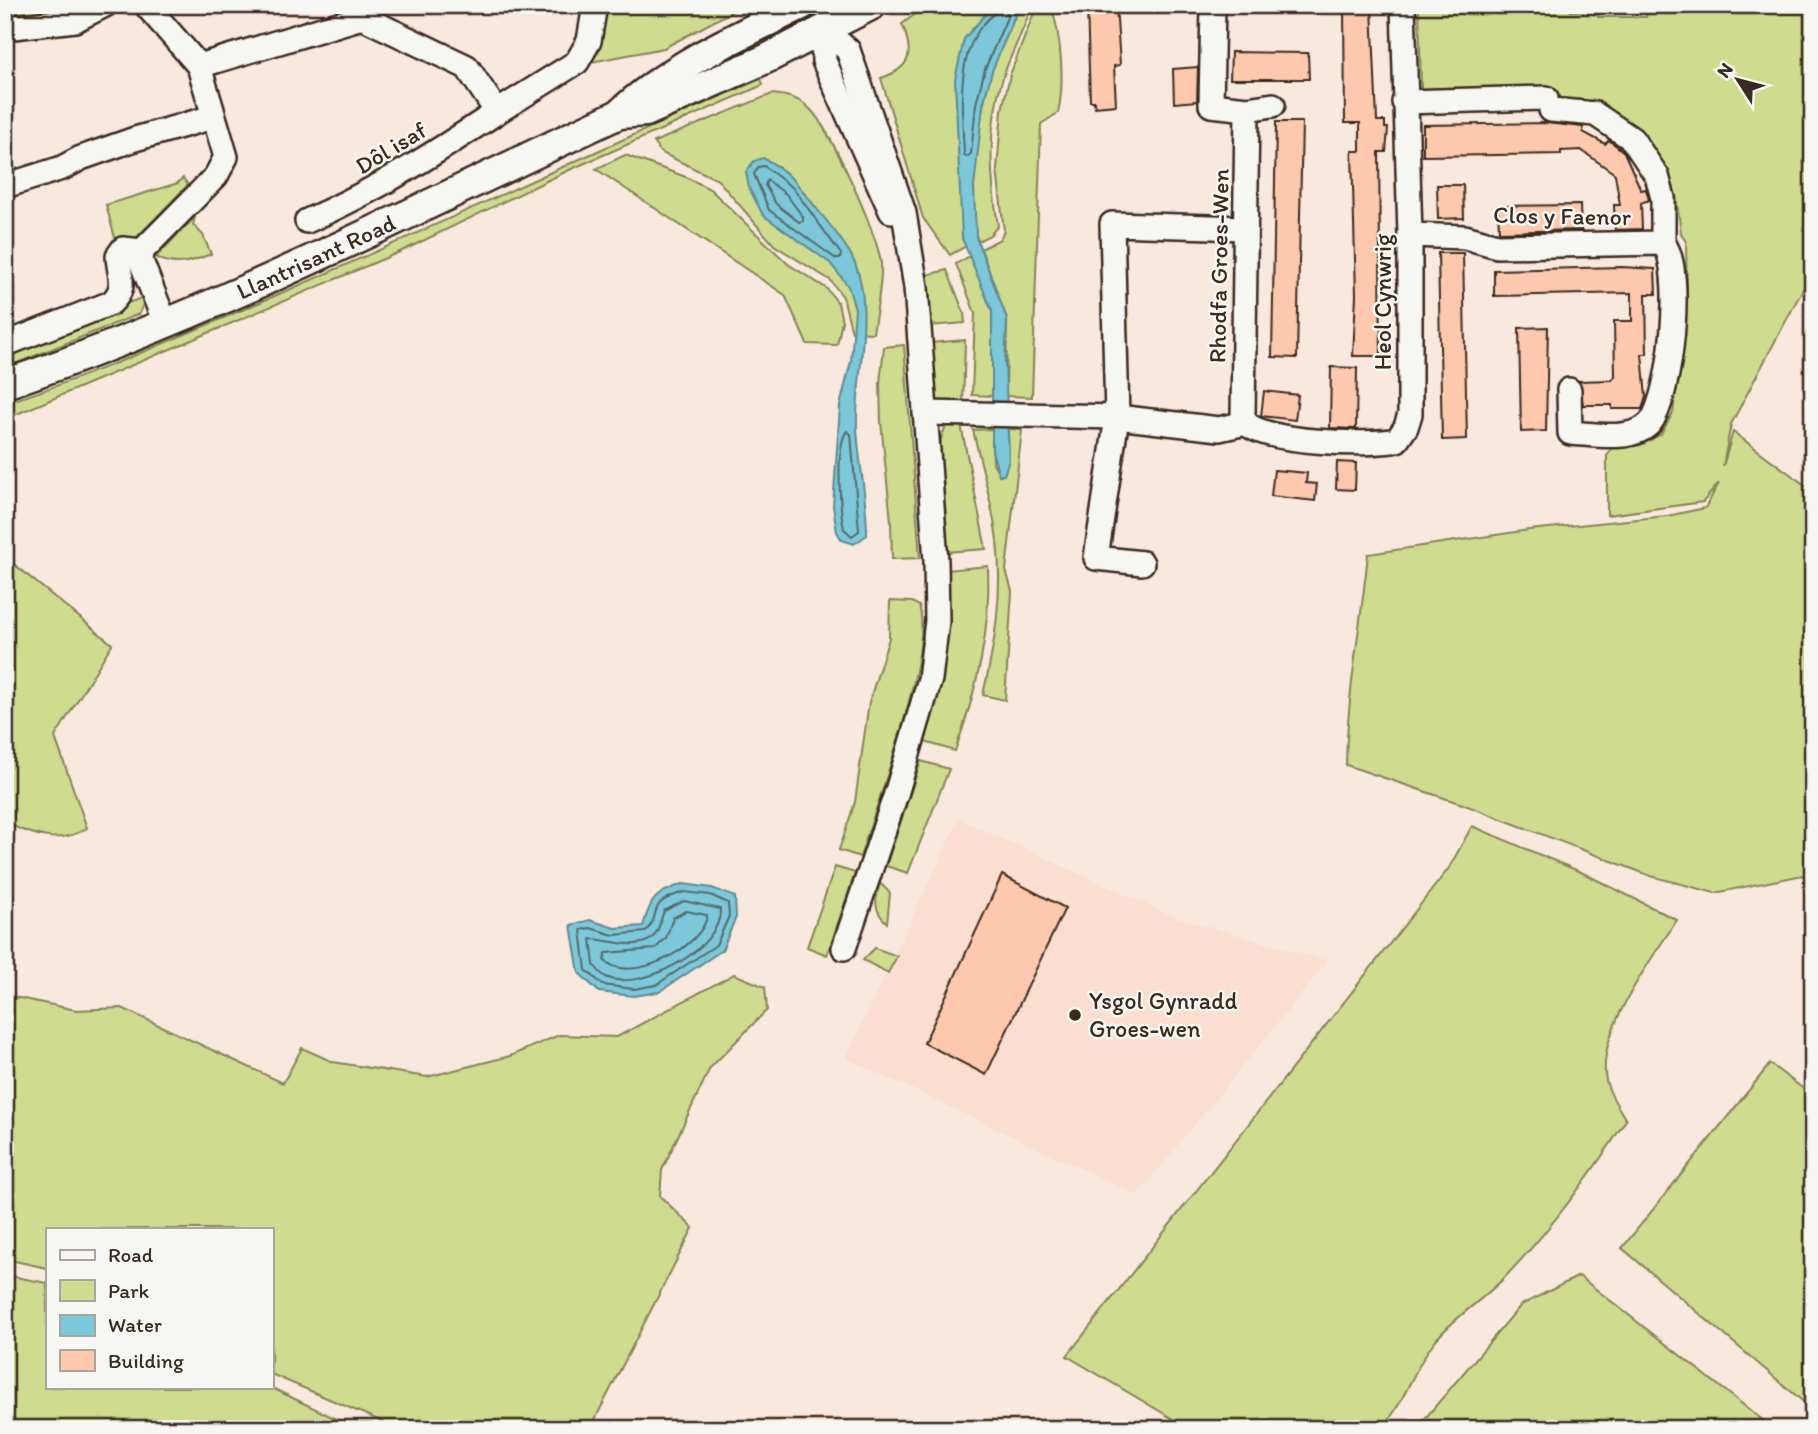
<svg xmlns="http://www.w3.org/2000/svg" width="1818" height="1434" font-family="Itim,sans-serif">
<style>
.built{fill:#faded0}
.green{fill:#cfdc90;stroke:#858357;stroke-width:2}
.water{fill:#7bc8da;stroke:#61898f;stroke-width:2}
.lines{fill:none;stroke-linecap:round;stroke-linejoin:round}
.shore{stroke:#556969;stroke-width:2}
.building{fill:#fdc8ae;stroke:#3b2a1e;stroke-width:2}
.minor-casing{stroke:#3b2a1e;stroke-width:28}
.major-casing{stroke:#3b2a1e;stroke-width:33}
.minor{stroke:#f6f6f2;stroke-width:23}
.major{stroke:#f6f6f2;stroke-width:28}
.poi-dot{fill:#3b2a1e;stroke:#f6f6f2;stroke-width:2.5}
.labels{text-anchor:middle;stroke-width:5;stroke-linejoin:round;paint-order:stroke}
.street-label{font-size:24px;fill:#3b2a1e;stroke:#f6f6f2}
.poi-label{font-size:24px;fill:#3b2a1e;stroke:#f6f6f2;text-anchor:start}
</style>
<rect width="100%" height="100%" fill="#f8e8de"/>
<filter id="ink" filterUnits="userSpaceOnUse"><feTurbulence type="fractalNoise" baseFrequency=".0143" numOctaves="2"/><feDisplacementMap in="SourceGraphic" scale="14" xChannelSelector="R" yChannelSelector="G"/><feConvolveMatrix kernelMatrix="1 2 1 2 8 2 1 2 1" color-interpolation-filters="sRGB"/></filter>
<g filter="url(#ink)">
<!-- built -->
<polygon class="built" points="959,819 1172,916 1328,961 1137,1195 846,1058"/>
<!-- green -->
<g class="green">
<polygon points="5,5 87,5 69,10 5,15"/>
<polygon points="602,5 734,5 735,10 664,48 586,63"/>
<path d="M927,5H1002L990,9L962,238L966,246L950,255L923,218L881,78C912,68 914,53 902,24Z"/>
<path d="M1006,5L1031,7C1024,31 1011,53 1003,77C987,128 990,175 998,226L990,235L978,241C964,210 981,103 992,70C999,50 1011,31 1017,10Z"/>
<path d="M1037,5H1051C1061,36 1065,82 1058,113L1041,124L1032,397L1006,396L1007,319L981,249L1000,239L1004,231L997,169L1002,110L1010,75Z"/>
<path d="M1419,5L1571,7V11L1598,10V17H1646L1647,13L1726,8L1813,13V270L1731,424L1723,466L1733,432L1813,491V873L1715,893L1651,876L1465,805L1346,765C1347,694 1361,625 1368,554L1529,530L1667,516L1705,508L1719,483L1703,502L1607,515V456L1612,448L1641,445L1661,434L1673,413L1687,297L1686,242L1681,233L1676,195L1668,176L1561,100L1560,96L1421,90Z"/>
<path d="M761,79L763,85L567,171L402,251L5,419V403C86,378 164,343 242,310C417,236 587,153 761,79Z"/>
<path d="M772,94C786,95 800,98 810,109C830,128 879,237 881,264C882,287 876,311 873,333L852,332L843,297L830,280L774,245L718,180L660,152L654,142Z"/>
<polygon points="625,155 686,177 710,189 788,264 826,288 838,303 842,321 837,345 807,344 785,295 596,169"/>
<polygon points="183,178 188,185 131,243 115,238 106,205 178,183"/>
<path d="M195,217L193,225L203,235L211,254C191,262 176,268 156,257Z"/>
<polygon points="970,256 992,311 992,396 972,395 975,313 956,264"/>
<polygon points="947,270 964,313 965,323 929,326 922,276"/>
<polygon points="141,298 143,304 139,314 17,363 5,362 5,351"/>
<polygon points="965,340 963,407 938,402 935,398 930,343"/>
<polygon points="904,345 920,558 892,559 891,521 881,422 880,383 884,347"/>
<path d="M960,420L986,549L946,552C942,512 927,460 947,424Z"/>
<path d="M992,429L993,463L1000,475L1009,460L1008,429L1022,430L1006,570L1012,591L1005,700L983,695C995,644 1003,593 997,541C993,504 981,466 973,430Z"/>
<path d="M5,557L112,644L55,737L87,828C59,846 34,835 5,823Z"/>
<path d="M988,566C991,631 977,690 955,751L925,742L944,664L947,570Z"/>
<path d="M890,601L912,602L919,606C934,652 876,807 860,857L839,850L855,802L869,702L889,638Z"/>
<polygon points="921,761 949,769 908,873 886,866"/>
<path d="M1472,826L1583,873L1677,920C1652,959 1590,1039 1608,1087C1612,1098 1620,1110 1626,1120C1590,1176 1551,1229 1505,1277C1483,1300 1454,1317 1434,1342C1413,1369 1405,1403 1381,1429H1190L1067,1356L1449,868Z"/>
<polygon points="835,867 855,873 827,955 807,947"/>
<path d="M880,883L890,893L887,923C874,911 874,900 880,883Z"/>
<polygon points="875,948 897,956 888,973 863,960"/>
<polygon points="734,974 765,987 767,1010 710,1068 662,1170 660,1196 693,1228 590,1429 399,1429 271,1374 271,1229 47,1229 47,1268 5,1259 5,995 76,1010 122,1008 283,1083 302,1048 333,1062 427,1077 510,1056 559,1035 617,1037"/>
<polygon points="1770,1064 1813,1096 1813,1410 1622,1248"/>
<polygon points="5,1275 47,1283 47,1387 270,1387 357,1429 5,1429"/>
<polygon points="1579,1276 1774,1429 1416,1429 1521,1305"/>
</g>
<!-- water -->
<g class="water">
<polygon points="1006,5 1017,10 992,71 983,105 974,187 976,237 1007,319 1005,363 1009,460 1004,475 999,475 992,451 992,311 962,238 955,79 964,39 990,9"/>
<path d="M763,158C787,169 801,188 817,209C829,224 843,240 852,257C876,303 855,378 857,428C859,464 867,499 867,535L854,544L842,540L837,532L833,506L840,406L851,361L855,309L848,286L830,263L763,215L749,188L746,172L754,161Z"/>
<path d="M683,884L712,888L735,897L736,917L722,950L659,992L634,996L599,992L579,973L571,925L590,920L615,928L643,926C651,898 655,893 683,884Z"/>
</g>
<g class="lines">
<!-- shore -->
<g class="shore">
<path d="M1004,7L1008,15L985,69L976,104L971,154L966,157L964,154C962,103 952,36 1004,7Z"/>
<polygon points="764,166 793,188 841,254 840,259 836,259 769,210 754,174 758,167"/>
<polygon points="767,180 786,194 803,217 803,221 799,222 776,204 765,185"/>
<path d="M847,431L851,434L859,531L852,536L844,529C840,510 835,445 847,431Z"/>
<path d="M684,892L710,895L728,903L729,916L716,945L656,985L634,989L603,985L586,970L581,930L590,928L614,935L645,932C664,914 643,904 684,892Z"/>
<path d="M684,901L720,909C723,948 640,993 606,977C602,975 597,969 594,965L591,939C608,939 644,954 656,933C660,927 661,918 664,911Z"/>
<path d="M686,911L707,915C705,945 631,987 604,960L606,953L655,949L666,938L673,918Z"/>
</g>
</g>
<!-- building -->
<g class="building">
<polygon points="1087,5 1116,5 1120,65 1114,66 1116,105 1095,107 1094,101 1090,101"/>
<polygon points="1372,7 1377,121 1385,121 1385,128 1388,128 1386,152 1379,152 1381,356 1353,356 1356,295 1352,151 1360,151 1360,123 1345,123 1344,8"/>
<polygon points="1231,52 1308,53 1309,79 1230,79"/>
<polygon points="1198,67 1197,101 1174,103 1173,69"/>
<polygon points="1276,122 1302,122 1297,358 1272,357"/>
<polygon points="1546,123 1583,127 1583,132 1605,144 1609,140 1624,152 1641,190 1646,189 1649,200 1641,203 1642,229 1615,230 1614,205 1620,205 1615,174 1581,150 1561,151 1561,154 1423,156 1423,125"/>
<polygon points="1437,185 1463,185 1464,218 1438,219"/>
<polygon points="1580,205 1581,230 1499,232 1498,206"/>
<polygon points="1438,253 1463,253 1467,439 1442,440"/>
<polygon points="1622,267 1655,269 1656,294 1646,294 1647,354 1642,354 1646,397 1642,409 1612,409 1612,405 1583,405 1579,381 1612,380 1615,376 1614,321 1632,321 1632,293 1494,296 1494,270"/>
<polygon points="1548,327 1546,431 1521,432 1519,328"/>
<polygon points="1331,367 1357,368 1356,429 1330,428"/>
<polygon points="1264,391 1298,395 1295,420 1261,416"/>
<polygon points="1337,462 1356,463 1355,490 1336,489"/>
<polygon points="1274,470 1307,473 1306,483 1317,484 1315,501 1271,496"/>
<polygon points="1002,875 1065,908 986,1075 924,1043"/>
</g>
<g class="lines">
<!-- minor casing -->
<g class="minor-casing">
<g id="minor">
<polyline points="146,5 199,66 226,157 216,176 142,251 141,261 165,323"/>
<polyline points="1213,5 1211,105 1247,109 1243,417 1246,423"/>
<polyline points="5,28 75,20 105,5"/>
<polyline points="823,29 848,50 904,213 916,287 936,561 937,621 930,679 897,791 844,948"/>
<polyline points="823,29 824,61 891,211"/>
<path d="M199,66L362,17L467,67L497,112C434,154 377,190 307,221"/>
<polyline points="1404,102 1546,98"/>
<polyline points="1247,109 1273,105"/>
<polyline points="1551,110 1595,114 1632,139 1657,176 1663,198 1663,243"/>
<polyline points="497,112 577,62 589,41 595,5"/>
<polyline points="5,186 62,168 81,158 135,139 213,117"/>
<path d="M1410,235L1465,237L1497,246L1663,243C1685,267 1671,401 1649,424C1631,442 1593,434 1570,433L1569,390"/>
<path d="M11,342L111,303C128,287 119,276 118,256L123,249L142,251"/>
<polyline points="925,413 1117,417 1219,429 1246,423"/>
<path d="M1246,423C1265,443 1369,446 1397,440L1406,427L1410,414V235L1403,5"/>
<polyline points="1142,563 1096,558 1117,417 1112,224 1245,228"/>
</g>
</g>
<!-- major casing -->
<g class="major-casing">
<g id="major">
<polyline points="619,114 646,112 768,58 872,5"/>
<path id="s1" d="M5,384C218,312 416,209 619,114C670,66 738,36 802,5"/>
</g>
</g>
<!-- minor -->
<use href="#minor" class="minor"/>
<!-- major -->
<use href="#major" class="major"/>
</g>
</g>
<!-- markers -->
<circle class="poi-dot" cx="1075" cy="1015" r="7"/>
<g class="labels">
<!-- street labels -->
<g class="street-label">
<text transform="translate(391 148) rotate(-31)" y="8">Dôl isaf</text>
<text transform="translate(1562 216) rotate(1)" y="8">Clos y Faenor</text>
<text dy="8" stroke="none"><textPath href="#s1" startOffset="336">Llantrisant Road</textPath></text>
<text transform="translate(1219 266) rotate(-89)" y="8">Rhodfa Groes-Wen</text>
<text transform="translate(1383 302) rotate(-90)" y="8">Heol Cynwrig</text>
</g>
<!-- poi labels -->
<g class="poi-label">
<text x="1089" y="1009">Ysgol Gynradd<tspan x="1089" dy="28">Groes-wen</tspan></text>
</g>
</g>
<!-- margin -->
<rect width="1818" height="1434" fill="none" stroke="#f6f6f2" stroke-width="28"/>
<rect x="14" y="14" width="1790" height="1406" fill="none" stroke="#3b2a1e" stroke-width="2.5" filter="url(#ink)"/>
<!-- legend -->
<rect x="46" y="1228" width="228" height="161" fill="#f6f6f2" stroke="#aba49d" stroke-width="2"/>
<rect x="60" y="1250" width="35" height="10" fill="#f6f6f2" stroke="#aba49d" stroke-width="2"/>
<text x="108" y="1262" font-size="21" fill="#3b2a1e">Road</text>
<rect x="60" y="1280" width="35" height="21" fill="#cfdc90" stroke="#aba49d" stroke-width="2"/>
<text x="108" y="1298" font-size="21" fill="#3b2a1e">Park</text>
<rect x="60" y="1315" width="35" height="21" fill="#7bc8da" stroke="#aba49d" stroke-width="2"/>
<text x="108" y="1332" font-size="21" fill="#3b2a1e">Water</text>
<rect x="60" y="1350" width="35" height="21" fill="#fdc8ae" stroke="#aba49d" stroke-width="2"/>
<text x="108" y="1368" font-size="21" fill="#3b2a1e">Building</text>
<!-- north arrow -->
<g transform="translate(1738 80) rotate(306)" stroke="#f6f6f2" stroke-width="5" paint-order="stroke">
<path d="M0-5L12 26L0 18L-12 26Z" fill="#3b2a1e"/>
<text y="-10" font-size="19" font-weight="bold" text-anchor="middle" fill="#3b2a1e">N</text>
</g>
</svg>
